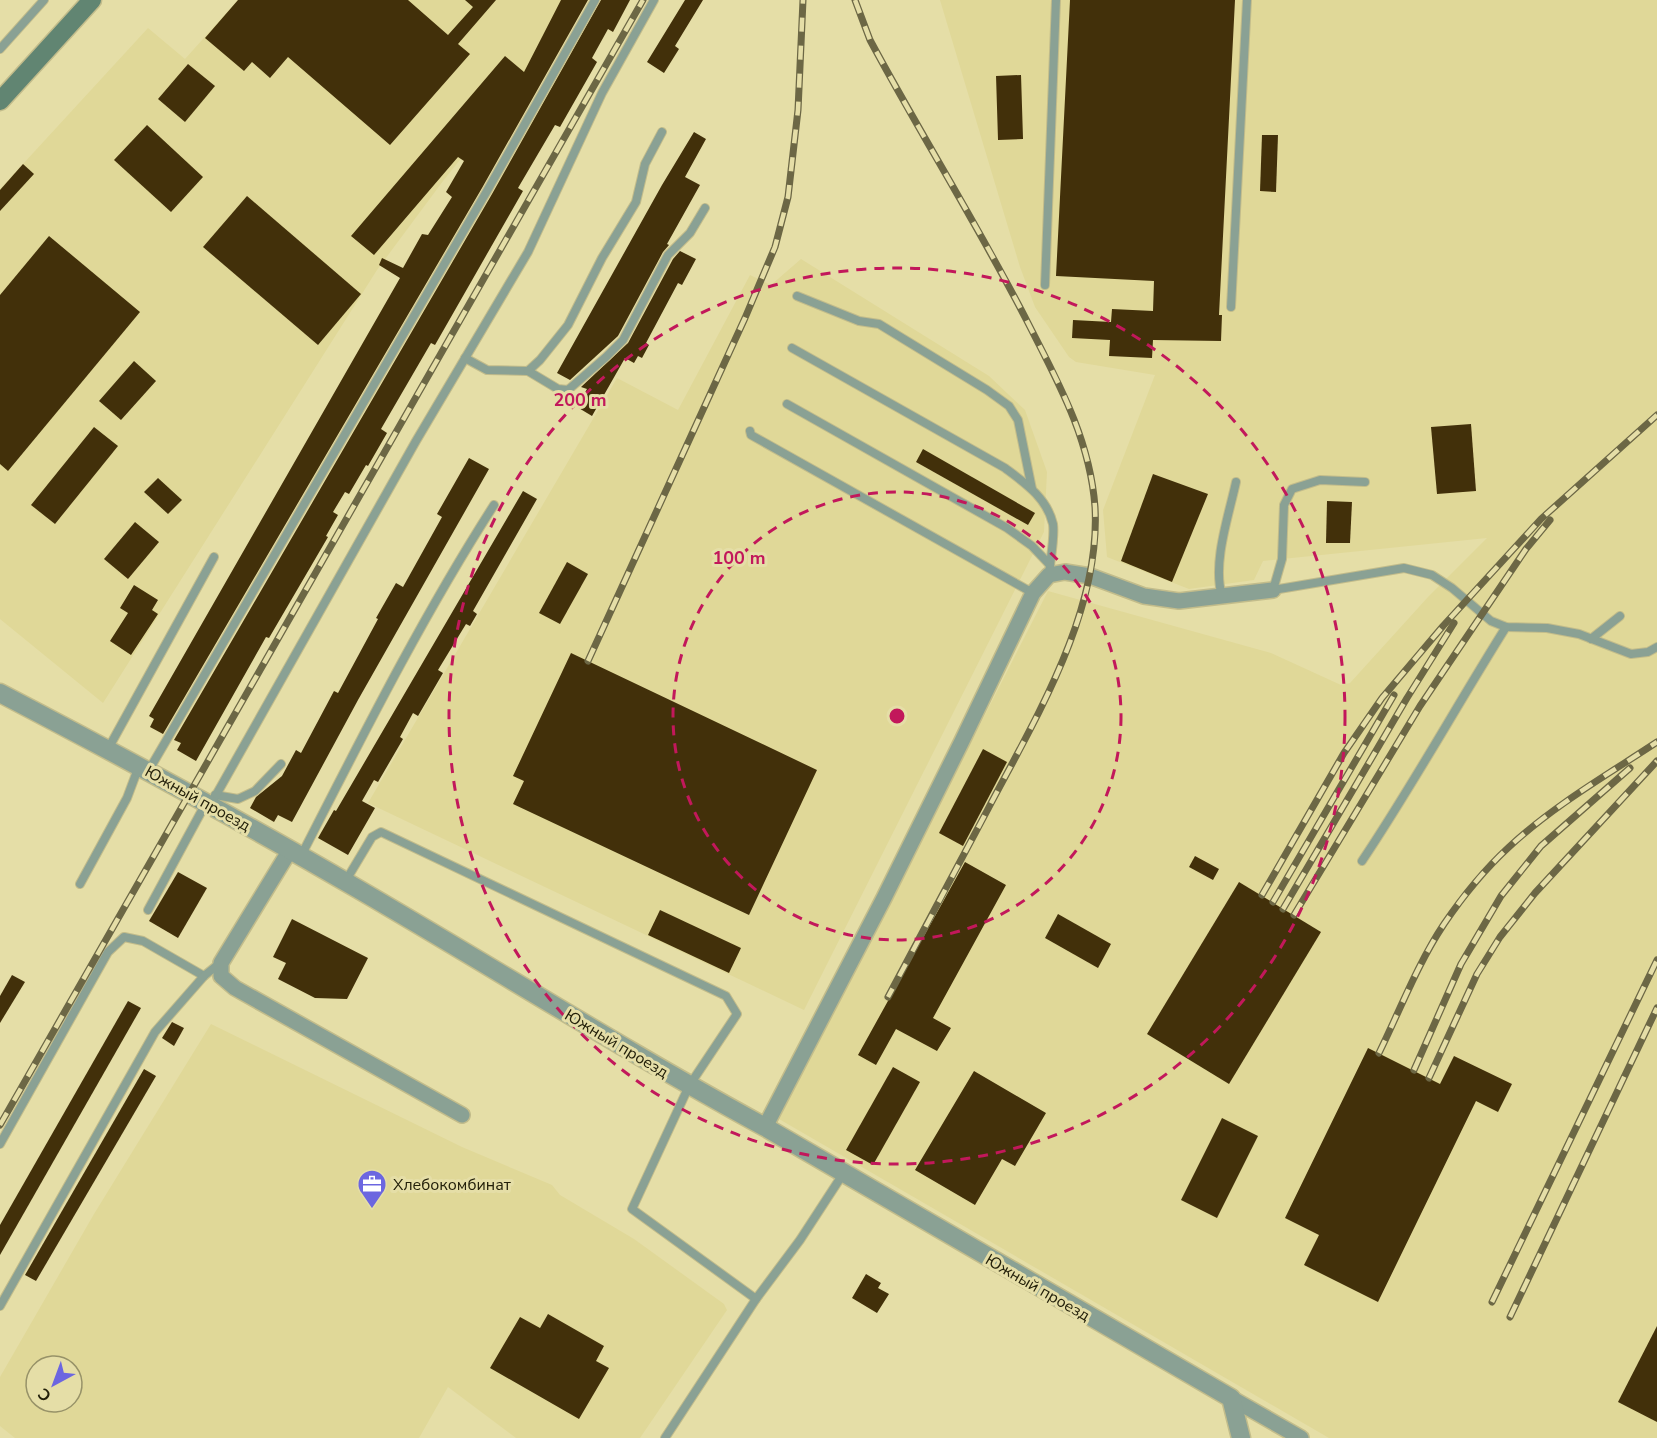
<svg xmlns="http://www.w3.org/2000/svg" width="1657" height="1438" font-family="'Nunito Sans',sans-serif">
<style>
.built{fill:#e0d898;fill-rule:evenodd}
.building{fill:#42300a}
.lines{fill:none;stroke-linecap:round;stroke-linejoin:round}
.service-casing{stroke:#c2bc8b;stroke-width:10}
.minor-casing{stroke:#c2bc8b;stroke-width:18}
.tertiary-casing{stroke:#c2bc8b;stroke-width:21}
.secondary-casing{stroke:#c2bc8b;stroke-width:21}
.service{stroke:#8aa194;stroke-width:8}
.minor{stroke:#8aa194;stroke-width:15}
.tertiary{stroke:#8aa194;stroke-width:18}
.secondary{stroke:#618572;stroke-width:18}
.rail-casing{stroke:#6c6745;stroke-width:7}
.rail{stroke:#e5dea7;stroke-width:4.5;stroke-dasharray:14;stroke-linecap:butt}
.ring{fill:none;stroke:#c2185b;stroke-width:3;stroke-dasharray:10 8}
.labels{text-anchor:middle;stroke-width:6;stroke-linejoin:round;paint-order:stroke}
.street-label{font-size:16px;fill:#23200a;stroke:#e5dea7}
.poi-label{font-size:16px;fill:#23200a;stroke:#e5dea7;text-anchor:start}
.centre{fill:#c2185b;stroke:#e5dea7;stroke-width:3}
.ring-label{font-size:18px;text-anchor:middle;font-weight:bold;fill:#c2185b;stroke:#e5dea7;stroke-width:6;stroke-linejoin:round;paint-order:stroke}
</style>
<rect width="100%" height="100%" fill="#e5dea7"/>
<!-- built -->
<g class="built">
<polygon points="238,0 562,0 533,55 528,75 443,181 377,270 103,703 0,619 0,189 148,28 185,59"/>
<polygon points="940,0 1657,0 1657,1438 1329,1438 779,1119 1048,591 1271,653 1341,685 1350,683 1428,597 1487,538 1263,561 1254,580 1189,589 1107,557 1103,510 1155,375 1076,362 1069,357 1035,307 1020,267"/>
<polygon points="801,259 989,376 1025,410 1047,472 1044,532 804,1010 368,803 617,378 678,410 750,275 771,285"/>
<path d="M211,1024L462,1147L552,1185L560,1195L634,1239L724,1304L727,1310L640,1438H516L448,1387L419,1438H15L0,1426V1377L94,1214ZM36,1366H72V1402H36Z"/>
</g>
<!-- building -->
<g class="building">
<polygon points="238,0 408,0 448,35 473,7 465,0 496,0 458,44 470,54 390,145 288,57 270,78 252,62 244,71 205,38"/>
<polygon points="561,0 588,0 482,188 163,734 150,727 154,719 149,716 400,278 379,265 382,258 403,268 422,234 428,235 452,197 446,192 464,161 458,157 374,255 351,236 505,56 524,72"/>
<polygon points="601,0 630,0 613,32 608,29 592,58 597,62 560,127 555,125 518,188 523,191 435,345 431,343 381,429 387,433 368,466 366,465 349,494 345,492 333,512 338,515 326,536 328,537 269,638 266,637 196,761 177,750 181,743 174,740 492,194"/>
<polygon points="685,0 703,0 675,46 679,49 664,73 647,62"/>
<polygon points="1070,0 1235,0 1219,315 1222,315 1221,341 1153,340 1152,358 1109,356 1110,340 1072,338 1073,320 1111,322 1112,309 1153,311 1154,281 1056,276"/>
<polygon points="188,64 215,86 185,122 158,99"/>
<polygon points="1021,75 1023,139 998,140 996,76"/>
<polygon points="147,125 203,177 171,212 114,160"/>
<polygon points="694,132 706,139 685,177 700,185 667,244 669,245 663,252 618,336 570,380 557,373 662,185"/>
<polygon points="1262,135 1278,135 1276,192 1260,191"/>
<polygon points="23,164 34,174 0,211 0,190"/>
<polygon points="247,196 361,294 318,345 203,247"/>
<polygon points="49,236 140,312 8,471 0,464 0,295"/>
<polygon points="680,251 696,259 682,285 678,283 646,343 649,345 642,358 638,356 634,363 625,358 592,416 577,407 587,389 581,387 628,343 673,259"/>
<polygon points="134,361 156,381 121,420 99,401"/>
<polygon points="1471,424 1476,491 1437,494 1431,427"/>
<polygon points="94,427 118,446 55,524 31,505"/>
<polygon points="923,449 1035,513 1028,525 916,462"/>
<polygon points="469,458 489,469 358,700 292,822 278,815 274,822 250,808 256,797 282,776 296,750 301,753 334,691 338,693 378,619 376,618 396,583 403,587 442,517 437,514"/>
<polygon points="1153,474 1208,494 1172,582 1121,561"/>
<polygon points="158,478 182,500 168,514 144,492"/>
<polygon points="523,491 537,499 473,611 477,614 470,626 466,624 438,670 443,673 418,716 413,713 400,737 403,739 378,782 374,780 362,801 375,808 348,855 318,838 334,810 336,811"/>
<polygon points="1327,501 1352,502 1350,543 1326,543"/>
<polygon points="135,522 159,542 128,579 104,559"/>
<polygon points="567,562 588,574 560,624 539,613"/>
<polygon points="134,585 158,600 152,610 158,614 131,655 110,641 128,613 120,608"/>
<polygon points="571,653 817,770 749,915 513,804 524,781 513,776"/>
<polygon points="983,749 1007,762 963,846 939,833"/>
<polygon points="1195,856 1219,869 1213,880 1189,867"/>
<polygon points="965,862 1006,885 933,1018 951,1028 937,1051 896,1029 876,1065 858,1055"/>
<polygon points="178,872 207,888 178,938 149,921"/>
<polygon points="1239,882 1321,932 1229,1084 1147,1034"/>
<polygon points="660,910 741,948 729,973 648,935"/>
<polygon points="1058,914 1111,944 1098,968 1045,938"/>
<polygon points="292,919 368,958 347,999 315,998 278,979 286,963 273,957"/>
<polygon points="12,975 25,982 0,1023 0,996"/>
<polygon points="128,1001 141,1008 0,1255 0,1225"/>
<polygon points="172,1022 184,1028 174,1046 162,1038"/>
<polygon points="1368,1048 1440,1084 1454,1056 1512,1084 1498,1112 1476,1101 1378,1302 1304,1265 1319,1235 1285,1218"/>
<polygon points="893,1067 920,1082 873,1165 846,1150"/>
<polygon points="144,1069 156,1076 36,1281 25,1275"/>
<polygon points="974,1071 1046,1113 1015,1166 1002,1159 975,1205 915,1170"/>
<polygon points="1222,1118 1258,1136 1217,1218 1181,1200"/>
<polygon points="866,1274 881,1283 878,1288 889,1294 877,1313 852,1298"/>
<polygon points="548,1314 604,1346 596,1361 609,1368 579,1419 490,1368 520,1317 540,1328"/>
<polygon points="1657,1326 1657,1422 1618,1402"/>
</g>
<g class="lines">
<!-- service casing -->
<g class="service-casing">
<g id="service">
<polyline points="0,49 44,0"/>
<polyline points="1045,285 1056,0"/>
<polyline points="797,296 859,321 879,324 987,390 1009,406 1018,420 1032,489"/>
<polyline points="1231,307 1247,0"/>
<path d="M792,348L1005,468C1025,483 1047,498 1053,524C1055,537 1050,561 1049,575"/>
<polyline points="465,358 487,370 528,371 540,360 568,325 602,258 636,202 645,164 662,132"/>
<polyline points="528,371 558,389 568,390 606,357 623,340 668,255 690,233 705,208"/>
<polyline points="787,404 1007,528 1032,546 1050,565"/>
<polyline points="750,431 751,435 1033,593"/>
<polyline points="1365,482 1320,480 1292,489 1284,505 1282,559 1273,590 1404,568 1432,575 1452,588 1491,621 1506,627 1547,628 1579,634 1631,654 1648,652 1657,647"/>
<path d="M1222,596C1212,563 1229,515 1236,482"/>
<polyline points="1591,639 1620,616"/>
<polyline points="108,749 214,557"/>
<polyline points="149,770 487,191 595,0"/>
<polyline points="215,795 238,799 255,791 281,764"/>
<polyline points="211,804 416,441 528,252 602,93 654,0"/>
<path d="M301,856C362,737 422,617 494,505"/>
<path d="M1362,861C1413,785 1457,705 1506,627"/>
<polyline points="345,882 372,837 381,832 726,996 737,1014 689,1086 632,1209 756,1299"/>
<polyline points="80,884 127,798 139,766"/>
<polyline points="148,910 206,803"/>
<polyline points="0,1144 108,952 124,937 143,941 204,976"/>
<polyline points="0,1306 155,1032 204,976 220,963"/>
<polyline points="665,1438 756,1299 800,1240 843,1174"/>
</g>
</g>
<!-- minor casing -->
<g class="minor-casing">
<g id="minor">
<polyline points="290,850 221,963 221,976 235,988 462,1115"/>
<polyline points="765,1127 884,898 962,741 1033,593 1049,575 1065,572 1090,576 1144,596 1179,601 1273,590"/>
<polyline points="1231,1398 1301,1438"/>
</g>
</g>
<!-- tertiary casing -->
<g class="tertiary-casing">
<path id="tertiary" d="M0,693C121,756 240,820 358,889C494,968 627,1052 765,1127L1231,1398L1241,1438"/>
</g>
<!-- secondary casing -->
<g class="secondary-casing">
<polyline id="secondary" points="0,101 92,0"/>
</g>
<!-- service -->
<use href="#service" class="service"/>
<!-- minor -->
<use href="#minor" class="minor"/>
<!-- tertiary -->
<use href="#tertiary" class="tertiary"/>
<!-- secondary -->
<use href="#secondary" class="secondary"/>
<!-- rail casing -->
<g class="rail-casing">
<g id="rail">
<path d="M855,0L870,40C921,135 979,227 1028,323C1058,382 1090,439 1095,507C1101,612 1035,719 988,809C955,871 922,934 888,997"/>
<polyline points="588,661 745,318 775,247 788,197 798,110 803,0"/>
<polyline points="1262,895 1344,753 1382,698 1443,626 1541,519 1657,415"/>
<polyline points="1273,902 1394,695"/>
<polyline points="1283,909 1407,698 1454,623"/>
<polyline points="1294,915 1420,706 1526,549 1550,520"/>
<path d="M1379,1053C1400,1010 1418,963 1444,924C1463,896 1484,870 1509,847C1553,806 1607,775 1657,742"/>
<polyline points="1414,1070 1461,964 1501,896 1541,846 1630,768"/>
<polyline points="1429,1078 1477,974 1500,937 1535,893 1657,761"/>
<polyline points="0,1125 643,0"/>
<polyline points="1492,1302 1657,960"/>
<polyline points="1510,1317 1657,1008"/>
</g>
</g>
<!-- rail -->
<use href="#rail" class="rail"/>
</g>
<!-- distance rings -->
<g class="ring">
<circle cx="897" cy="716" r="224"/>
<circle cx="897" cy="716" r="448"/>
</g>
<!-- icons -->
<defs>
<g id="office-pin" transform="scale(1.5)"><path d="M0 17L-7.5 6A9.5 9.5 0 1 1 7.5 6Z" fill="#6c66e0" stroke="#e5dea7"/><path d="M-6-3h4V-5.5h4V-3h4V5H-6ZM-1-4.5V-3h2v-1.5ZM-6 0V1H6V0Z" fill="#fff"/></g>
</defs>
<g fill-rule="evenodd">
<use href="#office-pin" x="372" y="1184"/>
</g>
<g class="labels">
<!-- street labels -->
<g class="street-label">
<text transform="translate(198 798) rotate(29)" y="6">Южный проезд</text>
<text transform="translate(617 1043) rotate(31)" y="6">Южный проезд</text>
<text transform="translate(1038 1287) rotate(30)" y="6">Южный проезд</text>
</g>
<!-- poi labels -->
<g class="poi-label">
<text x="393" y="1190">Хлебокомбинат</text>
</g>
</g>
<circle cx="897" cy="716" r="9" class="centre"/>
<g class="ring-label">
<text x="580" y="406">200 m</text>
<text x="739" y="564">100 m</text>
</g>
<!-- north arrow -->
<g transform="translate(54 1384) rotate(221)"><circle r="28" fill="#e5dea7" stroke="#979268" stroke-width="1.5"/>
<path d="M0-4.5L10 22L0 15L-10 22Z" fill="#6c66e0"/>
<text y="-9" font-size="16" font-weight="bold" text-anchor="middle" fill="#23200a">С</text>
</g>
</svg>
